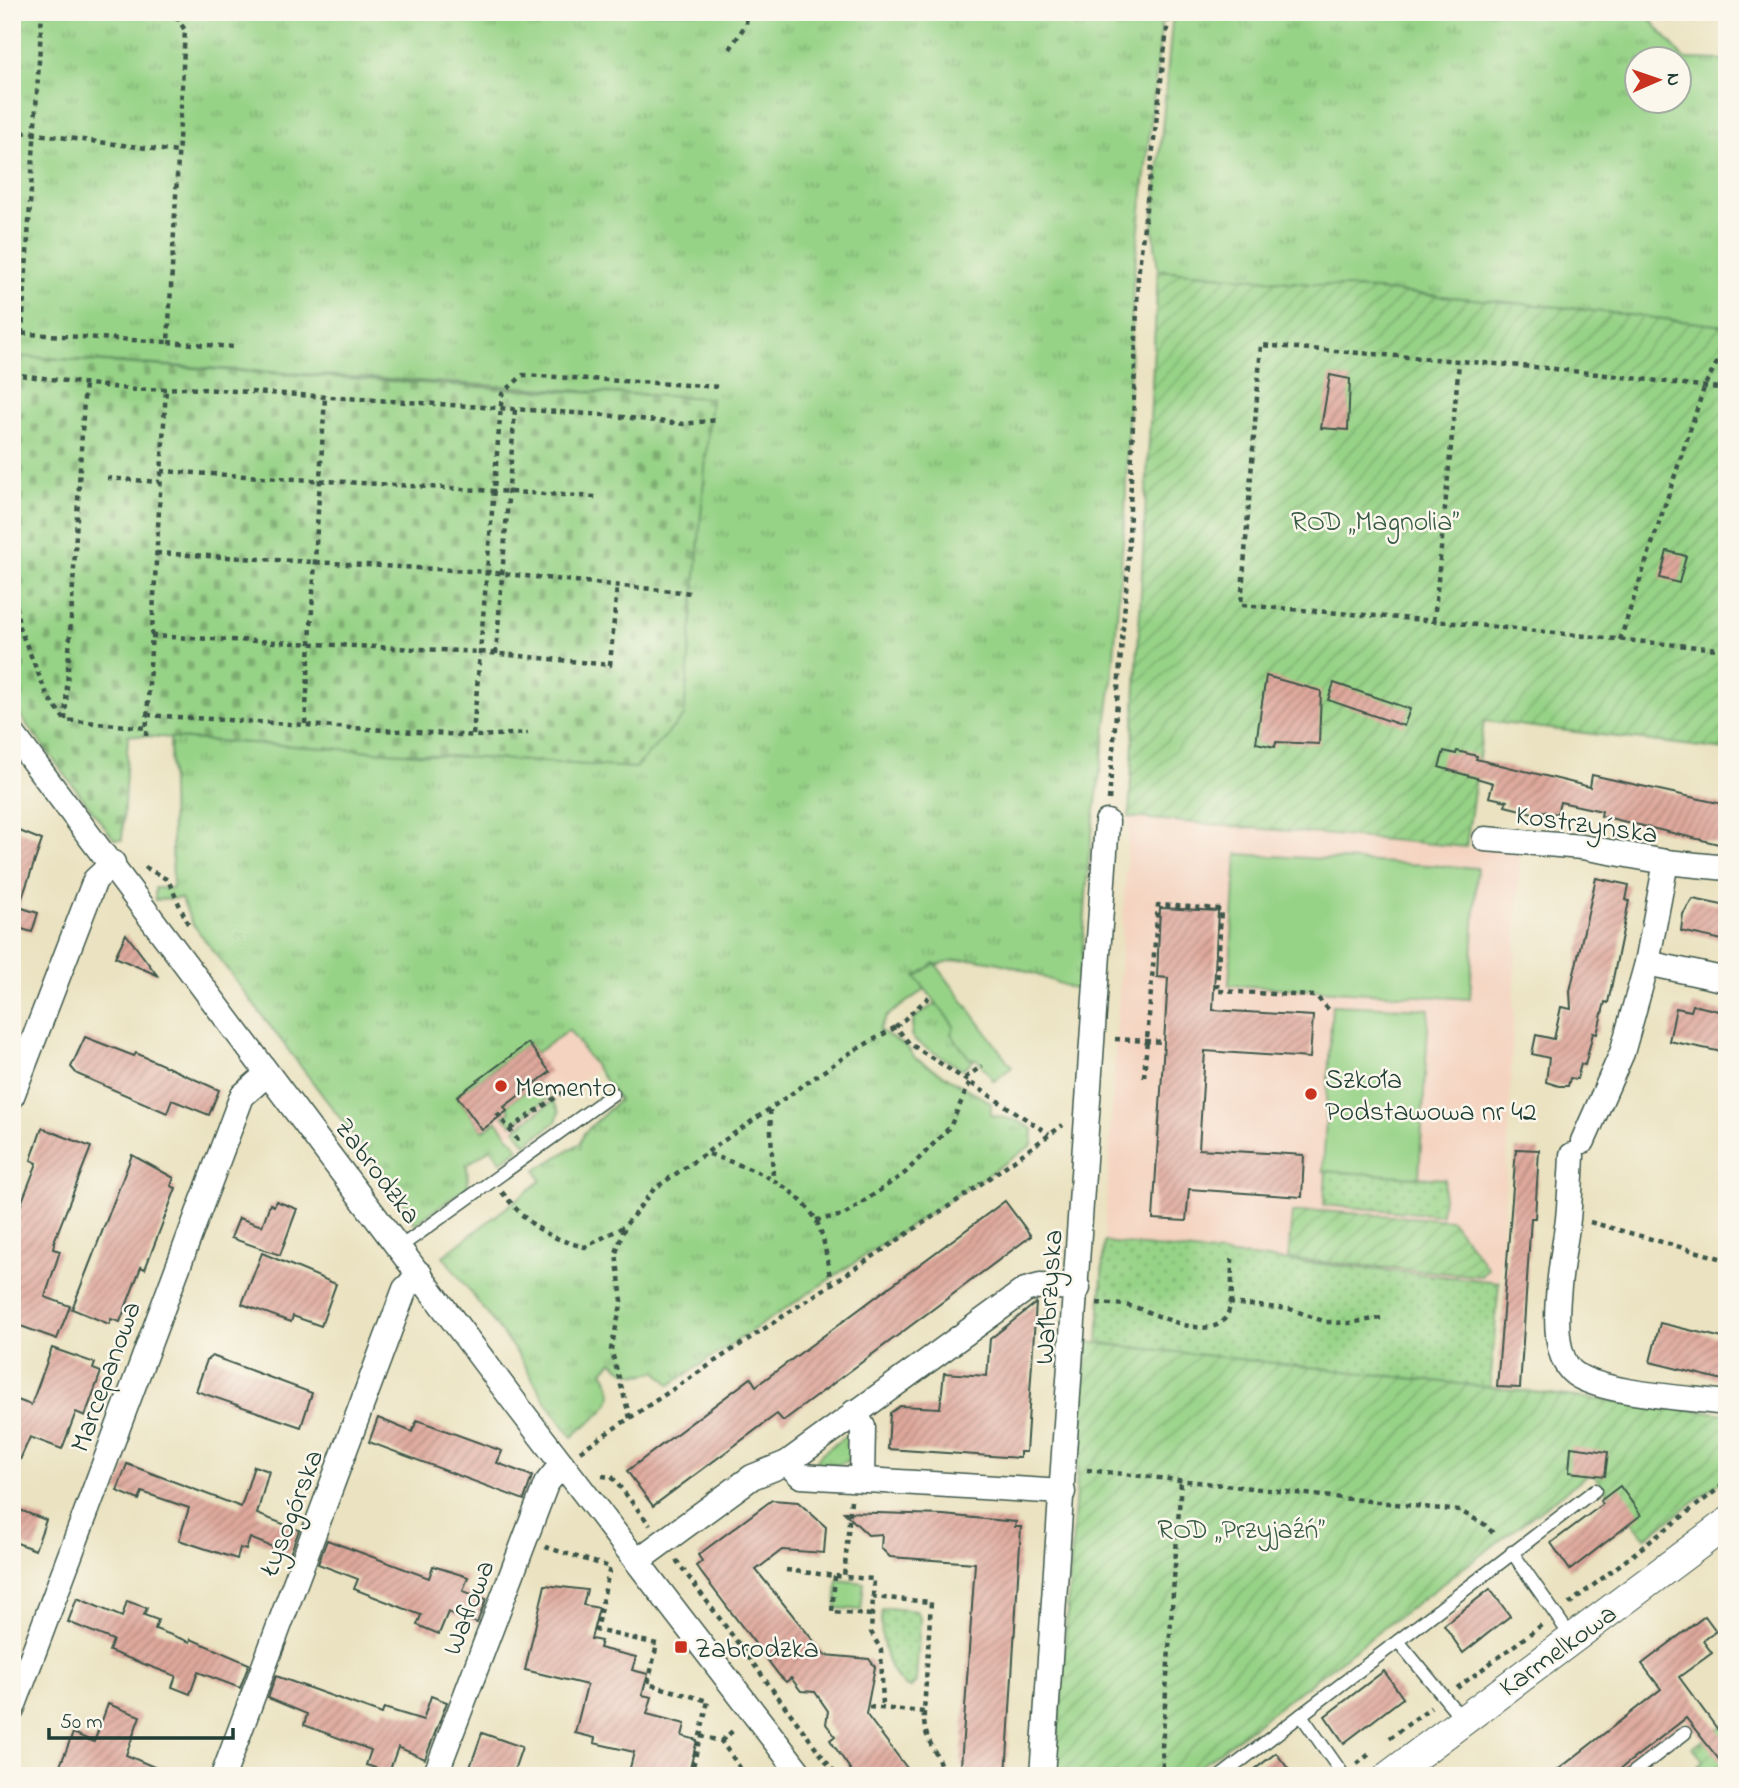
<svg xmlns="http://www.w3.org/2000/svg" width="1739" height="1788" font-family="'Indie Flower',sans-serif">
<style>
.built{fill:#f4d3c0}
.grass{fill:url(#grass-tufts);stroke:#5b885e;stroke-width:2;fill-rule:evenodd}
.cemetery{fill:url(#cemetery-stones);stroke:#5b885e;stroke-width:2}
.park{fill:url(#park-dots);stroke:#5b885e;stroke-width:2}
.garden{fill:url(#garden-furrows);stroke:#5b885e;stroke-width:2}
.pitch{fill:#97d387;stroke:#5b885e;stroke-width:2}
.building{fill:url(#building-hatch)}
.lines{fill:none;stroke-linecap:round;stroke-linejoin:round}
.service-casing{stroke:#3d5649;stroke-width:15}
.minor-casing{stroke:#3d5649;stroke-width:27}
.tertiary-casing{stroke:#3d5649;stroke-width:32}
.path{stroke:#3d5649;stroke-width:4.5;stroke-dasharray:5 5;stroke-linecap:butt}
.service{stroke:#fff;stroke-width:12}
.minor{stroke:#fff;stroke-width:24}
.tertiary{stroke:#fff;stroke-width:30}
.poi-dot{fill:#c8321e;stroke:#fbf7ec;stroke-width:2.5}
.labels{text-anchor:middle;stroke-width:5;stroke-linejoin:round;paint-order:stroke}
.park-label{font-size:28px;fill:#375b45;stroke:#fbf7ec}
.street-label{font-size:28px;fill:#1f3d34;stroke:#fbf7ec}
.poi-label{font-size:28px;fill:#1f3d34;stroke:#fbf7ec;text-anchor:start}
</style>
<defs>
<pattern id="grass-tufts" width="24" height="20" patternUnits="userSpaceOnUse" patternTransform="scale(1.75)"><rect width="24" height="20" fill="#97d387"/><path d="M3 7l-1-3M5 7V3M7 7l1-3M15 17l-1-3M17 17v-4M19 17l1-3" fill="none" stroke="#7bac6f"/></pattern>
<pattern id="cemetery-stones" width="16" height="16" patternUnits="userSpaceOnUse" patternTransform="scale(1.75)"><rect width="16" height="16" fill="#97d387"/><path d="M2 7V4a2 2 0 0 1 4 0v3zM10 15v-3a2 2 0 0 1 4 0v3z" fill="#7bac6f"/></pattern>
<pattern id="park-dots" width="8" height="8" patternUnits="userSpaceOnUse" patternTransform="scale(1.75)"><rect width="8" height="8" fill="#97d387"/><path d="M2 2h.1M6 6h.1" fill="none" stroke="#7bac6f" stroke-width="1.8" stroke-linecap="round"/></pattern>
<pattern id="garden-furrows" width="10" height="10" patternUnits="userSpaceOnUse" patternTransform="scale(1.75)"><rect width="10" height="10" fill="#97d387"/><path d="M-1 1l2-2M0 10L10 0M9 11l2-2" fill="none" stroke="#7bac6f"/></pattern>
<pattern id="building-hatch" width="6" height="6" patternUnits="userSpaceOnUse" patternTransform="scale(1.75)"><rect width="6" height="6" fill="#dfa89c"/><path d="M-1 1l2-2M0 6l6-6M5 7l2-2" fill="none" stroke="#b48a80"/></pattern>
</defs>
<rect width="100%" height="100%" fill="#fbf7ec"/>
<filter id="ink" filterUnits="userSpaceOnUse"><feTurbulence type="fractalNoise" baseFrequency=".0143" numOctaves="2"/><feDisplacementMap in="SourceGraphic" scale="14" xChannelSelector="R" yChannelSelector="G"/><feConvolveMatrix kernelMatrix="1 2 1 2 8 2 1 2 1" color-interpolation-filters="sRGB"/></filter>
<filter id="wash" filterUnits="userSpaceOnUse"><feTurbulence type="fractalNoise" baseFrequency=".00686" numOctaves="4" result="noise"/><feDisplacementMap in="SourceGraphic" scale="28" xChannelSelector="R" yChannelSelector="G"/><feGaussianBlur stdDeviation="1.57" result="paint"/><feColorMatrix in="noise" values="0 0 0 0 0 0 0 0 0 0 0 0 0 0 0 0 0 1.4 0 .05"/><feComposite in="paint" operator="in"/></filter>
<g filter="url(#wash)">
<rect width="100%" height="100%" fill="#eae2c0"/>
<!-- built -->
<g class="built">
<polygon points="1129,817 1520,853 1508,1148 1499,1282 1104,1242"/>
<polygon points="568,1030 596,1070 484,1153 457,1096 528,1043 537,1053"/>
</g>
<!-- grass -->
<g class="grass">
<path d="M12,12H1163L1133,283L1125,514L1112,681L1088,864L1080,991C1025,972 969,939 916,976L925,989L887,1016L879,1030L907,1047L915,1058L991,1103V1115L1018,1121L1033,1129L1032,1145L670,1385L657,1371C638,1378 627,1375 612,1361L603,1371C626,1407 595,1414 572,1437L545,1400L519,1356L443,1256L541,1181L536,1170L580,1143L584,1133L619,1100L569,1030L536,1053L528,1043L457,1096L483,1131L497,1121L519,1149L501,1162L491,1148L467,1165L468,1186L415,1224L405,1204L192,923L181,898L155,900V888H173L170,738L635,768L711,399L12,356Z"/>
<path d="M1173,12H1644L1684,59L1727,60V322L1724,326L1568,308L1158,270L1153,227ZM1638,60H1680V102H1638Z"/>
<polygon points="936,1003 955,1026 951,1034 970,1059 977,1058 962,1069 915,1041 911,1035 914,1018"/>
<polygon points="536,1083 539,1087 542,1085 550,1097 512,1125 504,1116 510,1111 507,1105"/>
<polygon points="553,1101 559,1112 556,1122 526,1144 515,1129"/>
<path d="M846,1436L852,1439C853,1464 843,1466 819,1466L817,1461L821,1454Z"/>
</g>
<!-- cemetery -->
<polygon class="cemetery" points="12,356 511,389 711,398 684,716 635,768 128,735 122,840 114,839 12,705 12,679 24,666 12,652"/>
<!-- park -->
<g class="park">
<polygon points="1326,1171 1445,1179 1441,1215 1324,1205"/>
<polygon points="1104,1242 1499,1282 1490,1388 1098,1343"/>
<path d="M889,1608L916,1611L920,1618L916,1682L910,1688C885,1679 879,1632 882,1610Z"/>
</g>
<!-- garden -->
<g class="garden">
<polygon points="1158,270 1568,308 1724,326 1727,322 1727,750 1484,721 1466,847 1129,817"/>
<polygon points="1319,1211 1451,1220 1488,1268 1481,1276 1288,1259 1292,1213"/>
<polygon points="1087,1342 1727,1414 1727,1477 1645,1538 1591,1472 1187,1776 1055,1776"/>
<polygon points="1727,1722 1727,1776 1685,1776 1704,1761 1693,1748"/>
</g>
<!-- pitch -->
<g class="pitch">
<polygon points="1237,854 1477,868 1470,999 1229,985"/>
<polygon points="935,963 1012,1067 994,1081 977,1059 970,1059 951,1034 954,1026 916,977"/>
<polygon points="1332,1005 1429,1009 1419,1177 1323,1171"/>
<polygon points="838,1580 864,1583 861,1610 836,1608"/>
</g>
<g id="blocks">
<!-- building -->
<g class="building">
<polygon points="1330,375 1350,379 1348,430 1321,428"/>
<polygon points="1667,551 1686,556 1679,583 1660,578"/>
<polygon points="1266,676 1321,691 1319,744 1276,742 1275,747 1256,743"/>
<polygon points="1334,683 1410,709 1404,726 1328,700"/>
<polygon points="1444,751 1456,754 1457,751 1477,756 1476,759 1590,787 1592,775 1727,805 1727,846 1601,816 1602,811 1560,802 1557,814 1542,811 1541,815 1505,806 1507,801 1489,797 1493,783 1439,767"/>
<polygon points="12,828 42,840 19,907 38,913 32,932 12,926"/>
<polygon points="1596,878 1629,885 1626,900 1629,901 1608,1003 1605,1002 1597,1034 1593,1033 1585,1065 1581,1064 1577,1079 1570,1078 1568,1086 1559,1086 1546,1082 1549,1058 1532,1054 1536,1035 1554,1039 1561,1007 1571,1009 1570,991"/>
<polygon points="1693,899 1727,906 1727,941 1681,931 1683,914"/>
<polygon points="1160,908 1218,911 1213,1010 1313,1016 1310,1058 1205,1051 1199,1149 1304,1155 1302,1197 1189,1189 1186,1221 1153,1219 1168,978 1157,977"/>
<polygon points="126,934 157,975 115,957"/>
<polygon points="1693,1005 1727,1013 1727,1053 1669,1041 1676,1008 1691,1011"/>
<polygon points="85,1037 134,1056 136,1053 219,1090 209,1115 172,1100 167,1113 77,1074 71,1067"/>
<polygon points="528,1043 550,1072 504,1107 507,1111 482,1130 457,1096"/>
<polygon points="42,1128 91,1147 55,1239 53,1249 60,1251 45,1297 70,1306 57,1339 12,1323 12,1227 37,1163 31,1160"/>
<polygon points="1516,1149 1539,1150 1535,1218 1531,1218 1520,1388 1497,1387"/>
<polygon points="132,1155 174,1178 171,1186 176,1188 145,1269 141,1267 120,1322 111,1319 109,1324 72,1309"/>
<polygon points="276,1201 297,1209 280,1255 231,1238 239,1218 262,1226 270,1204 274,1206"/>
<polygon points="1005,1201 1031,1236 783,1421 777,1414 653,1506 627,1471 751,1378 756,1386"/>
<polygon points="262,1253 336,1284 321,1326 293,1316 291,1322 242,1304"/>
<polygon points="1036,1303 1026,1452 1020,1452 1020,1458 888,1449 890,1413 900,1406 940,1408 944,1373 987,1376 990,1339"/>
<polygon points="1660,1323 1727,1339 1727,1381 1650,1362"/>
<polygon points="52,1348 95,1363 93,1369 101,1372 85,1416 76,1412 62,1449 30,1437 12,1478 12,1398 31,1405"/>
<polygon points="212,1356 312,1393 301,1427 196,1391 207,1360"/>
<polygon points="378,1418 412,1432 417,1420 502,1451 497,1463 532,1476 524,1500 369,1442"/>
<polygon points="1571,1447 1608,1452 1605,1476 1569,1472"/>
<polygon points="127,1464 241,1507 254,1466 269,1471 257,1514 299,1530 290,1554 250,1538 246,1550 240,1548 237,1559 179,1540 189,1508 142,1492 139,1500 117,1491"/>
<polygon points="1620,1486 1641,1515 1570,1570 1551,1543 1603,1504 1600,1501"/>
<polygon points="772,1500 798,1502 826,1527 824,1553 782,1550 756,1570 825,1655 869,1659 875,1667 866,1714 913,1776 855,1776 830,1740 835,1736 826,1724 828,1711 815,1692 801,1691 791,1678 786,1682 779,1675 696,1566 702,1561 698,1555"/>
<polygon points="12,1507 46,1520 35,1550 12,1541"/>
<polygon points="844,1512 943,1515 1016,1522 1015,1527 1021,1527 1006,1776 964,1776 964,1767 961,1766 975,1563 890,1557 881,1548 882,1534 868,1535"/>
<polygon points="327,1540 429,1578 433,1566 468,1577 463,1591 486,1599 477,1623 448,1612 439,1634 417,1625 421,1615 354,1589 358,1579 318,1564"/>
<polygon points="545,1585 587,1590 583,1605 599,1608 591,1639 601,1641 599,1648 636,1657 632,1670 648,1674 642,1695 652,1697 647,1714 685,1724 682,1736 697,1740 688,1776 628,1776 634,1752 594,1743 595,1738 575,1733 587,1685 525,1670"/>
<polygon points="1490,1589 1510,1616 1463,1653 1444,1625"/>
<polygon points="77,1598 122,1617 127,1601 147,1608 144,1615 158,1620 155,1629 190,1642 191,1639 249,1664 240,1688 198,1672 190,1694 172,1687 176,1676 109,1651 113,1640 68,1622"/>
<polygon points="1705,1616 1716,1631 1703,1641 1712,1653 1679,1677 1727,1742 1727,1758 1721,1762 1686,1718 1611,1776 1550,1776 1661,1689 1642,1664"/>
<polygon points="1384,1671 1403,1698 1344,1743 1325,1716"/>
<polygon points="276,1676 382,1714 384,1708 423,1720 431,1696 447,1702 425,1759 398,1747 389,1772 366,1765 371,1750 304,1725 307,1714 268,1698"/>
<polygon points="108,1704 140,1716 126,1755 175,1776 56,1776 73,1733 94,1742"/>
<polygon points="482,1733 522,1747 512,1776 467,1776"/>
<polygon points="1276,1753 1294,1776 1246,1776"/>
</g>
</g>
</g>
<g filter="url(#ink)">
<use href="#blocks" fill-opacity="0" stroke="#3d5649" stroke-width="2"/>
<g class="lines">
<!-- service casing -->
<g class="service-casing">
<g id="service">
<polyline points="400,1247 613,1094"/>
<polyline points="1512,1552 1572,1638"/>
<polyline points="1463,1720 1398,1641 1595,1490"/>
<polyline points="1221,1776 1301,1715"/>
<polyline points="1344,1776 1301,1715 1398,1641"/>
<polyline points="1629,1776 1685,1733"/>
</g>
</g>
<!-- minor casing -->
<g class="minor-casing">
<g id="minor">
<polyline points="12,733 519,1408 802,1776"/>
<polyline points="1485,839 1582,847 1666,862 1727,868"/>
<polyline points="1647,963 1727,980"/>
<polyline points="12,1096 95,880 113,863"/>
<polyline points="1583,1141 1622,1053 1647,963 1666,862"/>
<path d="M1572,1155C1571,1177 1570,1198 1568,1219C1564,1256 1542,1350 1575,1374C1603,1394 1690,1398 1727,1403"/>
<polyline points="854,1412 863,1427 862,1479"/>
<polyline points="787,1463 801,1476 1063,1492"/>
<polyline points="637,1561 752,1477 787,1463 1025,1290 1040,1286 1078,1288"/>
<polyline points="12,1710 242,1096 267,1074"/>
<polyline points="223,1776 405,1289 420,1274"/>
<polyline points="435,1776 546,1484 562,1464"/>
<polyline points="1042,1776 1107,822"/>
</g>
</g>
<!-- tertiary casing -->
<g class="tertiary-casing">
<polyline id="tertiary" points="1389,1776 1727,1523"/>
</g>
<!-- path -->
<g class="path">
<polyline points="730,49 746,24 747,12"/>
<polyline points="12,131 178,152"/>
<polyline points="12,333 168,342 185,30 173,12"/>
<polyline points="22,334 42,12"/>
<polyline points="168,342 233,347"/>
<polyline points="12,374 136,390 184,388 284,394 605,415 683,424 717,420"/>
<polyline points="1727,389 1546,368 1261,345 1241,605 1425,620 1727,650"/>
<polyline points="161,471 596,497"/>
<polyline points="107,478 160,482"/>
<polyline points="156,553 487,572 691,593"/>
<polyline points="12,566 19,627 48,697 65,720 147,728"/>
<polyline points="1434,621 1459,363"/>
<polyline points="151,636 480,652 610,665 617,586"/>
<polyline points="1620,640 1705,385 1727,344"/>
<polyline points="496,654 515,409"/>
<polyline points="147,715 479,736 528,733"/>
<polyline points="65,720 85,382"/>
<polyline points="305,724 325,397"/>
<polyline points="473,735 502,394 523,375 721,387"/>
<polyline points="146,736 166,388"/>
<polyline points="1109,800 1128,566 1138,277 1169,12"/>
<polyline points="145,867 168,880 188,924"/>
<polyline points="929,997 896,1027 909,1043 1049,1134"/>
<polyline points="1115,1039 1164,1042"/>
<polyline points="1144,1077 1158,905 1221,909 1217,991 1316,996 1329,1010"/>
<polyline points="965,1078 982,1066"/>
<polyline points="770,1110 773,1177"/>
<polyline points="497,1113 520,1143"/>
<polyline points="510,1129 565,1091"/>
<polyline points="12,1134 18,1119"/>
<path d="M709,1154C750,1169 790,1180 815,1218C825,1235 827,1263 831,1282"/>
<path d="M502,1192C527,1224 546,1238 585,1247L625,1226"/>
<polyline points="816,1220 844,1215 905,1173 950,1127 970,1082"/>
<polyline points="1590,1222 1727,1260"/>
<path d="M1097,1303C1109,1304 1122,1304 1134,1307C1158,1314 1214,1346 1228,1313C1234,1298 1231,1275 1232,1259"/>
<polyline points="1229,1303 1290,1309 1326,1322 1349,1323 1381,1318"/>
<polyline points="1046,1307 1042,1327 1051,1328"/>
<polyline points="630,1418 611,1349 622,1301 616,1253 625,1226 654,1189 850,1053 896,1027"/>
<polyline points="580,1451 964,1196 1063,1125"/>
<polyline points="1087,1470 1460,1511 1484,1524 1496,1536"/>
<polyline points="602,1476 612,1477 650,1525"/>
<polyline points="851,1500 844,1577 874,1579 871,1632 881,1650 883,1708"/>
<polyline points="545,1547 610,1567 596,1630 657,1644 648,1684 708,1701 691,1776"/>
<polyline points="676,1560 837,1776"/>
<polyline points="786,1570 844,1577"/>
<polyline points="835,1576 832,1612 871,1615"/>
<polyline points="1569,1604 1727,1482"/>
<polyline points="1457,1688 1543,1624"/>
<polyline points="869,1707 924,1712 931,1602 873,1597"/>
<path d="M924,1712C922,1743 941,1751 942,1776"/>
<polyline points="700,1736 721,1741 746,1776"/>
<polyline points="1390,1738 1431,1707"/>
<polyline points="721,1741 736,1728"/>
<polyline points="1357,1764 1372,1752"/>
<polyline points="1168,1776 1163,1768 1162,1747 1181,1481"/>
</g>
<!-- service -->
<use href="#service" class="service"/>
<!-- minor -->
<use href="#minor" class="minor"/>
<!-- tertiary -->
<use href="#tertiary" class="tertiary"/>
</g>
</g>
<!-- markers -->
<g class="poi-dot">
<circle cx="501" cy="1086" r="7"/>
<circle cx="1311" cy="1094" r="7"/>
<rect x="674" y="1640" width="14" height="14" rx="3.5"/>
</g>
<g class="labels">
<!-- park labels -->
<g class="park-label">
<text x="1375" y="530">ROD „Magnolia”</text>
<text x="1241" y="1538">ROD „Przyjaźń”</text>
</g>
<!-- street labels -->
<g class="street-label">
<text transform="translate(1587 823) rotate(8)" y="10">Kostrzyńska</text>
<text transform="translate(379 1170) rotate(53)" y="10">Zabrodzka</text>
<text transform="translate(1047 1297) rotate(-86)" y="10">Wałbrzyska</text>
<text transform="translate(104 1376) rotate(-70)" y="10">Marcepanowa</text>
<text transform="translate(290 1512) rotate(-69)" y="10">Łysogórska</text>
<text transform="translate(467 1607) rotate(-69)" y="10">Waflowa</text>
<text transform="translate(1557 1649) rotate(-36)" y="10">Karmelkowa</text>
</g>
<!-- poi labels -->
<g class="poi-label">
<text x="1325" y="1088">Szkoła<tspan x="1325" dy="32">Podstawowa nr 42</tspan></text>
<text x="515" y="1096">Memento</text>
<text x="695" y="1657">Zabrodzka</text>
</g>
</g>
<!-- margin -->
<rect width="1739" height="1788" fill="none" stroke="#fbf7ec" stroke-width="42"/>
<!-- north arrow -->
<g transform="translate(1658 80) rotate(88)"><circle r="33" fill="#fbf7ec" stroke="#a3ada2" stroke-width="2"/>
<path d="M0-5L12 26L0 18L-12 26Z" fill="#c8321e"/>
<text y="-10" font-size="19" font-weight="bold" text-anchor="middle" fill="#1f3d34">N</text>
</g>
<!-- scale -->
<path d="M49 1728v10h184v-10" fill="none" stroke="#1f3d34" stroke-width="3.5"/>
<text x="60" y="1728" font-size="21" fill="#1f3d34" stroke="#fbf7ec" stroke-width="5" paint-order="stroke">50 m</text>
</svg>
